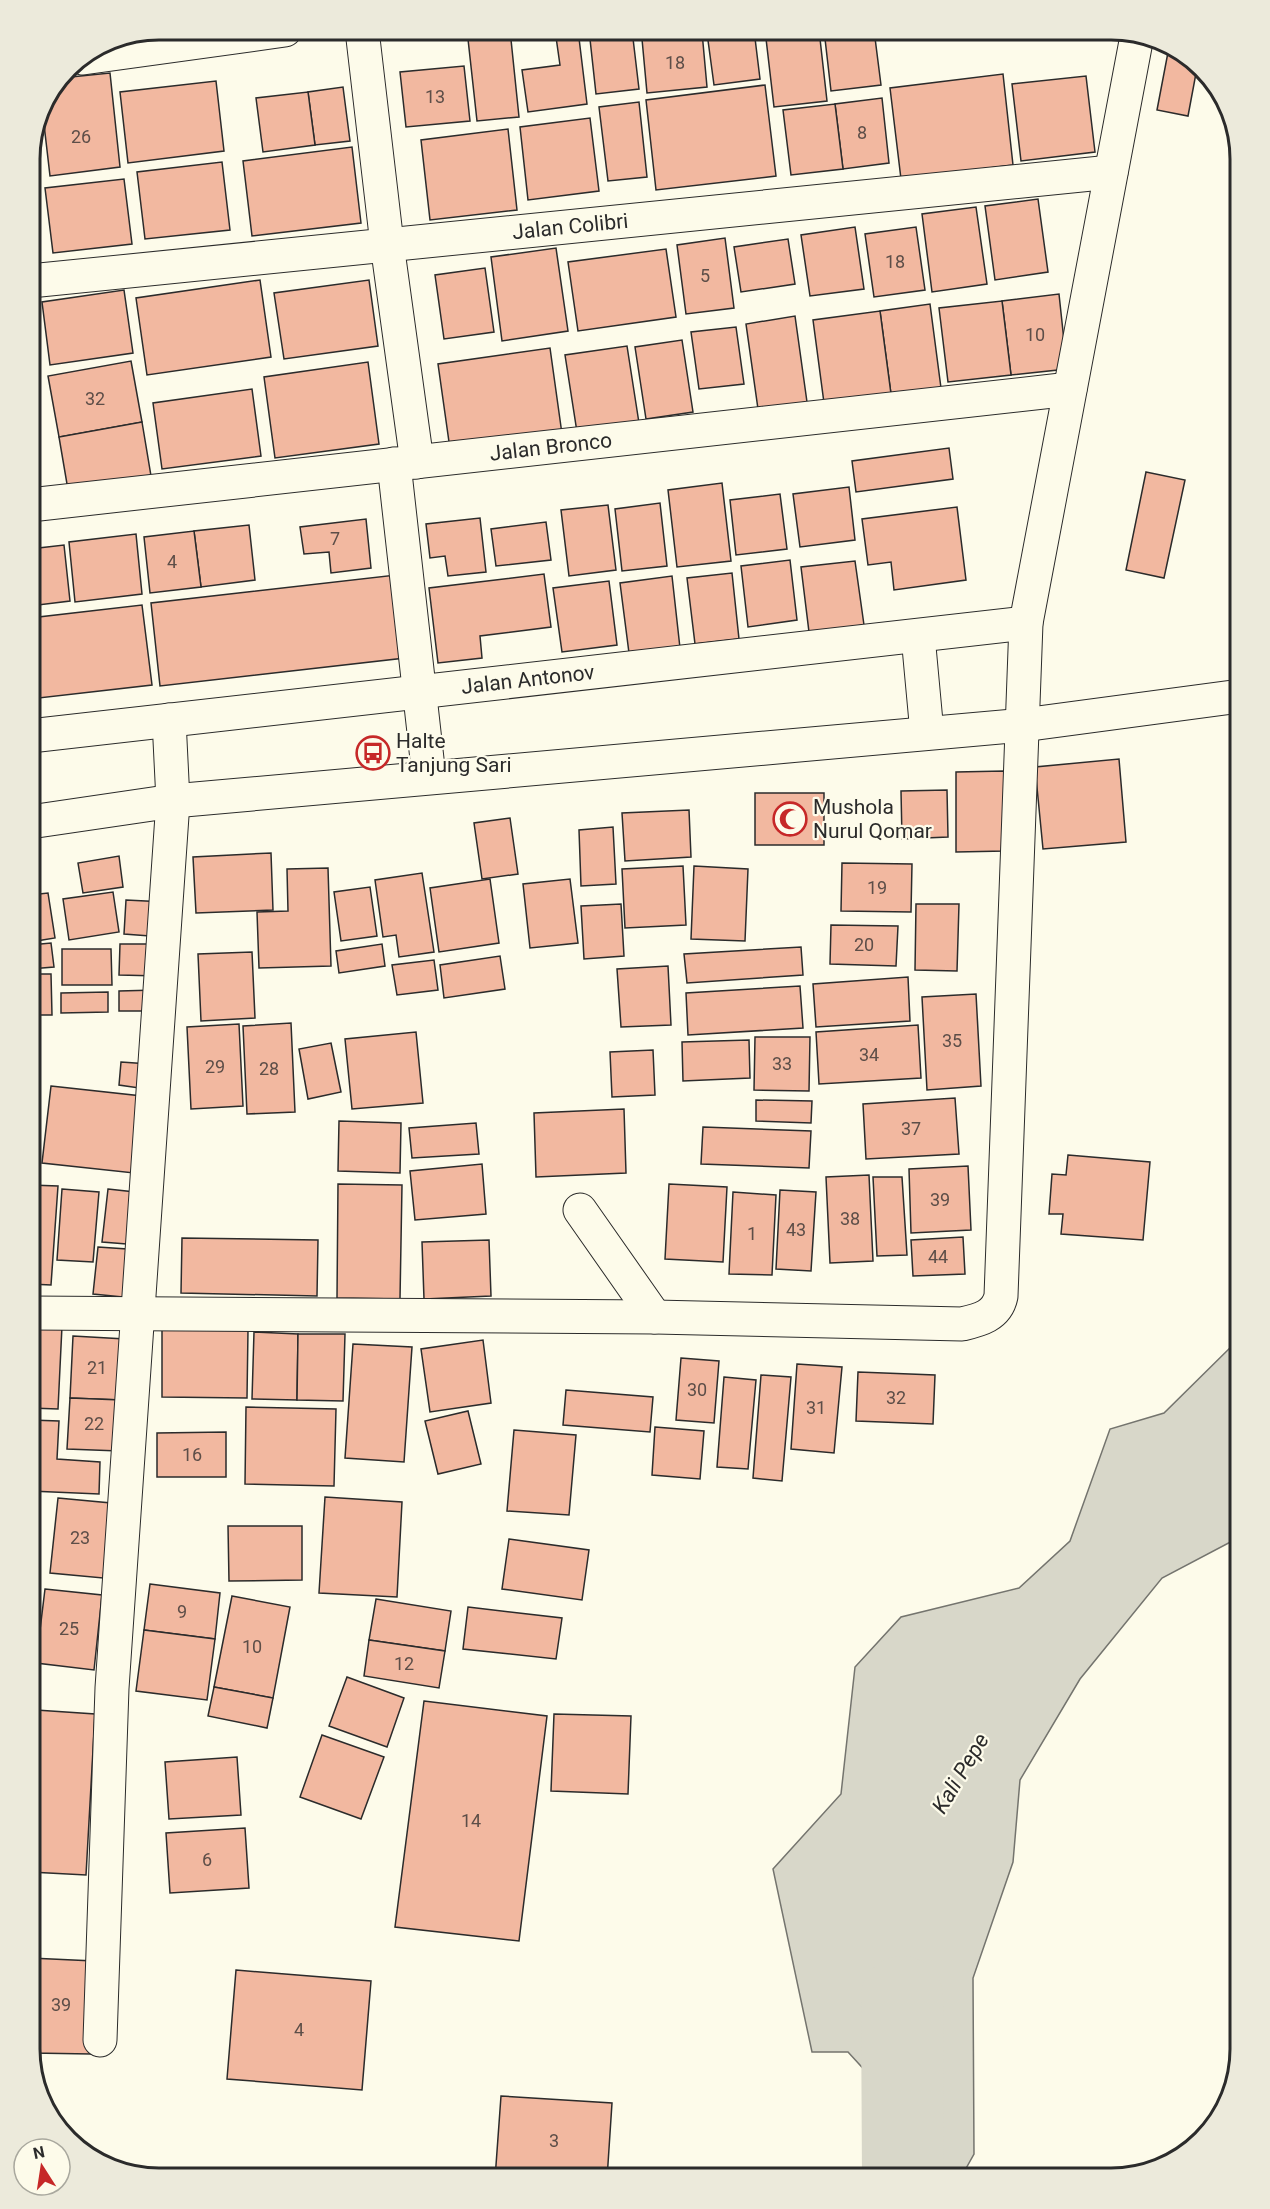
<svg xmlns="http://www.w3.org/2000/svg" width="1270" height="2209" font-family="Roboto,sans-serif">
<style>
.water{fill:#d8d7c9;stroke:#74746e;stroke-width:1.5}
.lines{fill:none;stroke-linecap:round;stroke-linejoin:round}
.river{stroke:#d8d7c9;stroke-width:82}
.building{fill:#f2b8a0;stroke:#2b2b2b;stroke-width:1.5}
.minor-casing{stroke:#2b2b2b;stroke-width:35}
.major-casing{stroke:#2b2b2b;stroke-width:35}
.minor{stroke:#fdfbea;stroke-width:33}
.major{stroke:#fdfbea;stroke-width:33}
.labels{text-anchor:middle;stroke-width:4.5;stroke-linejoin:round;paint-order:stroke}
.number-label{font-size:18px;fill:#5d4e48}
.street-label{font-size:21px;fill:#2b2b2b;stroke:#fdfbea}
.poi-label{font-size:21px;fill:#2b2b2b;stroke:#fdfbea;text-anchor:start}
.water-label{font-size:22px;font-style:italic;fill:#2b2b2b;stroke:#fdfbea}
.rim{fill:none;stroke:#2b2b2b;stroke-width:3}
</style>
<rect width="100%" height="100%" fill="#fdfbea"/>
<!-- water -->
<polygon class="water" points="1240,1338 1240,1537 1162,1578 1080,1679 1020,1780 1013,1862 973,1978 974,2154 960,2179 928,2179 902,2111 848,2052 812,2052 773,1869 841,1794 855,1667 901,1617 1019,1588 1070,1541 1110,1429 1164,1413"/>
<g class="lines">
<!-- river -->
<polyline class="river" points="902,1997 903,2179"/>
</g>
<!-- building -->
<g class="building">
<polygon points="467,30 510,30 519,117 477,121"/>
<polygon points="555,30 578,30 587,104 528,112 522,70 560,65"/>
<polygon points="589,30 632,30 639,89 596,94"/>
<polygon points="735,30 754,30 760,79 714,85 707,33"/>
<polygon points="765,30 819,30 827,101 774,107"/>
<polygon points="824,30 874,30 881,85 831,91"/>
<polygon points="702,32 707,87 647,93 642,39"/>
<polygon points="1169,47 1183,52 1197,68 1188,116 1157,110"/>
<polygon points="464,66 470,121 406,127 400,72"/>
<polygon points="110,73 120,167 50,176 42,107 61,78"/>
<polygon points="1003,74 1013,165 901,179 890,88"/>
<polygon points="1086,76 1095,152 1021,161 1012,84"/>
<polygon points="216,81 224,151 128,163 120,92"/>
<polygon points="765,85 776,176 656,190 646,100"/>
<polygon points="343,87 350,141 315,145 308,92"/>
<polygon points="308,92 315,145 263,152 256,98"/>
<polygon points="882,98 889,163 843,169 835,104"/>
<polygon points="639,102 647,177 608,181 599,107"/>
<polygon points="835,104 843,169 791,175 783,110"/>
<polygon points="590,118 599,191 528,200 520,127"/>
<polygon points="508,129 517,210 430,220 421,140"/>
<polygon points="352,147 361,223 252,236 243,161"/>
<polygon points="222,162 230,230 145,239 137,172"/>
<polygon points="124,179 132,244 53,253 45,188"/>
<polygon points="1038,199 1048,272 995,280 985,206"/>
<polygon points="976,207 987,284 932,292 922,214"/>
<polygon points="855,227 864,289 810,296 801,235"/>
<polygon points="916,227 925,290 874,297 865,234"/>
<polygon points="725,238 734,308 686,314 677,245"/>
<polygon points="788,239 795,284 741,292 734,247"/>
<polygon points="556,248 568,331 502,341 491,257"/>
<polygon points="666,249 676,317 578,331 568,262"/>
<polygon points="485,268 494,332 444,339 435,275"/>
<polygon points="260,280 271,357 147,375 136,298"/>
<polygon points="369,280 378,346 284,359 274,293"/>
<polygon points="124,290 133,353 50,365 42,302"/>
<polygon points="1059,294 1067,369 1011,375 1002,301"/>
<polygon points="1002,301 1011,375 948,382 939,308"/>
<polygon points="930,304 941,388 891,394 880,311"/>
<polygon points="880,311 891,394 824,403 813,320"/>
<polygon points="795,316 807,402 758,409 746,324"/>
<polygon points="736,327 744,384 699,389 691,332"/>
<polygon points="682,340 693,412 646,419 635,347"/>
<polygon points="627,346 639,423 577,432 565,355"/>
<polygon points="550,348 562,434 450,449 438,364"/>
<polygon points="131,361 142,422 59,437 48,376"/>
<polygon points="368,362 379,444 275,458 264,377"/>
<polygon points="252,389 261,456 162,469 153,403"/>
<polygon points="142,422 151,476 68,490 59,437"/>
<polygon points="949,448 953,479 856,492 852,461"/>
<polygon points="1146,472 1185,480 1164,578 1126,570"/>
<polygon points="722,483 731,561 677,567 668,490"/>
<polygon points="849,487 855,540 800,547 793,494"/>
<polygon points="780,494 787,549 736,555 730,500"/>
<polygon points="660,503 667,566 622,571 615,509"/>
<polygon points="608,505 616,570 569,576 561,510"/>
<polygon points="957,507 966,580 894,590 891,562 868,565 862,519"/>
<polygon points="480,518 486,572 448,576 445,556 430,558 426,524"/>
<polygon points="366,519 371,568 331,573 329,552 304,554 300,527"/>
<polygon points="546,522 551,560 496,566 491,529"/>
<polygon points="249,525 255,580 201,587 194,531"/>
<polygon points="194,531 201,587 150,593 144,537"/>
<polygon points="136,534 142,594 75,602 69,542"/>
<polygon points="64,545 70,601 30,606 30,549"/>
<polygon points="790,560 797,620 748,627 741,566"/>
<polygon points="855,561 864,625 809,632 801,567"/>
<polygon points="732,573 739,639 695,644 687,578"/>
<polygon points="544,574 551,627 480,636 482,658 438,663 429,588"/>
<polygon points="396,575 405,658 160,686 151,603"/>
<polygon points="672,576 680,648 629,653 620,583"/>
<polygon points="609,581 617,645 562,652 553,588"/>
<polygon points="142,605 152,685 30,699 30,618"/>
<polygon points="1119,759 1126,842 1043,849 1035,767"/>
<polygon points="1004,771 1005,851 956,852 956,772"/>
<polygon points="947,790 948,837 902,839 901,791"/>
<rect x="755" y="793" width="69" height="52"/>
<polygon points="689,810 691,857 625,861 622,813"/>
<polygon points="510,818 518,874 482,879 474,823"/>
<polygon points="613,827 616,884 581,886 579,830"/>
<polygon points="271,853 273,910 196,913 193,857"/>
<polygon points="119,856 123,887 83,893 78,863"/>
<polygon points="842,863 912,864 911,912 841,911"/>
<polygon points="683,866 686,925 625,928 622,869"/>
<polygon points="694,866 748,869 745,941 691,939"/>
<polygon points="328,868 331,966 259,968 257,912 288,911 287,869"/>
<polygon points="422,873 434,952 399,957 396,935 383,937 375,880"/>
<polygon points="490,879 499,943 439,952 430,888"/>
<polygon points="570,879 578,943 530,948 523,884"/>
<polygon points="370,887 377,936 341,941 334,892"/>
<polygon points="113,892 119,932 69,940 63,899"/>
<polygon points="48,893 55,938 30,942 30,895"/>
<polygon points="126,900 165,902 163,937 124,934"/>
<polygon points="621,904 624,956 584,959 581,906"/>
<polygon points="916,904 959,904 957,971 915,970"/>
<polygon points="831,925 898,926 896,966 830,964"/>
<polygon points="51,943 54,967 30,969 30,945"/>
<polygon points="120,944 160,944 159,976 119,975"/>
<polygon points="382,944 385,966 339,973 336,951"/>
<polygon points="801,947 803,975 687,983 684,954"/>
<polygon points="62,949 111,949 112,985 62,985"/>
<polygon points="252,952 255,1018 201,1021 198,954"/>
<polygon points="500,956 505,989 444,998 440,965"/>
<polygon points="434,960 438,990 397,995 392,965"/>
<polygon points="668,966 671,1025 621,1027 617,969"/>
<polygon points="30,974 51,974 52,1015 30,1015"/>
<polygon points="908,977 910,1021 816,1027 813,984"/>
<polygon points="800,986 803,1028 688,1035 686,993"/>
<polygon points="156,990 157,1011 119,1011 119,991"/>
<polygon points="108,992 108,1012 61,1013 61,993"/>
<polygon points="976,994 981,1086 927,1090 922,997"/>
<polygon points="291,1023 295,1112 247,1114 243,1026"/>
<polygon points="239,1024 243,1106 191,1109 187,1027"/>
<polygon points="918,1025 921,1078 819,1084 816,1032"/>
<polygon points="416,1032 423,1103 352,1109 345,1039"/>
<polygon points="755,1037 810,1037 809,1091 754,1090"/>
<polygon points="749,1040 750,1078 683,1081 682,1042"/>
<polygon points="331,1043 341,1092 308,1099 299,1049"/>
<polygon points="653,1050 655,1095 612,1097 610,1052"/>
<polygon points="121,1062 149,1064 146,1089 119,1085"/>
<polygon points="51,1086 142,1096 134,1173 42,1163"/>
<polygon points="955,1098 959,1154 866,1159 863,1104"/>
<polygon points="756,1100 812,1101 811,1123 756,1121"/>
<polygon points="624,1109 626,1173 536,1177 534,1113"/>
<polygon points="339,1121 401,1123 400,1173 338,1171"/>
<polygon points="476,1123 479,1154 412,1158 409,1128"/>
<polygon points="703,1127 811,1131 809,1168 701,1164"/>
<polygon points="1068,1155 1150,1162 1143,1240 1061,1234 1063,1214 1049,1214 1052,1174 1066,1175"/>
<polygon points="482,1164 486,1214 415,1220 410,1171"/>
<polygon points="968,1166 971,1230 911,1233 909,1169"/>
<polygon points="869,1175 873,1261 830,1263 826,1177"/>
<polygon points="873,1177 902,1177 907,1255 877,1256"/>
<polygon points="338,1184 402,1185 400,1299 337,1298"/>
<polygon points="669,1184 727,1187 723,1262 665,1259"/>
<polygon points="30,1185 58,1186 51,1285 30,1284"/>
<polygon points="62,1189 99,1192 93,1262 57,1260"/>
<polygon points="108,1189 144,1193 139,1245 102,1242"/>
<polygon points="780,1190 816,1192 811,1271 776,1269"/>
<polygon points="733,1192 776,1195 772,1275 729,1274"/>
<polygon points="963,1237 965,1274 913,1276 911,1240"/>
<polygon points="182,1238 318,1240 317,1296 181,1293"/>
<polygon points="489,1240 491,1296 424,1299 422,1242"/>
<polygon points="98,1247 127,1249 123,1297 93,1294"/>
<polygon points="30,1325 62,1326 58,1409 30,1408"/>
<polygon points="162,1330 248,1330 247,1398 162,1397"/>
<polygon points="254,1332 298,1334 297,1400 252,1399"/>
<polygon points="298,1334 345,1334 343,1401 297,1400"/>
<polygon points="73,1336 125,1339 121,1400 70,1398"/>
<polygon points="483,1340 491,1403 430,1412 421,1349"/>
<polygon points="353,1344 412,1347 404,1462 345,1458"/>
<polygon points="681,1358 719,1361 714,1423 676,1420"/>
<polygon points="797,1364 842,1367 834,1453 791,1449"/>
<polygon points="858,1372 935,1375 933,1424 856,1421"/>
<polygon points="761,1375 791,1377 782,1481 753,1478"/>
<polygon points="724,1377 756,1380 748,1469 717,1467"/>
<polygon points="566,1390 653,1397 650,1432 563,1425"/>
<polygon points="70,1398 121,1400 119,1451 67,1449"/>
<polygon points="246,1407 336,1409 334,1486 245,1484"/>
<polygon points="468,1411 481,1464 438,1474 425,1421"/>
<polygon points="30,1420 59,1421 57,1459 100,1462 99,1494 30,1491"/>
<polygon points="655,1427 704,1431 700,1479 652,1475"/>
<polygon points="514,1430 576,1435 569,1515 507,1511"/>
<polygon points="226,1432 226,1477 157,1477 157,1433"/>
<polygon points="325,1497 402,1502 397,1597 319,1593"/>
<polygon points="58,1498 111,1503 103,1578 50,1573"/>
<polygon points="30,1510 36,1510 30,1593"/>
<polygon points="228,1526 302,1526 302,1580 229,1581"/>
<polygon points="509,1539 589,1550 582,1600 502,1589"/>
<polygon points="150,1584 220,1593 215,1639 144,1630"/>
<polygon points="45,1589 102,1595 94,1670 36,1663"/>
<polygon points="232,1596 290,1607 273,1698 214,1687"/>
<polygon points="376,1599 451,1611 445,1651 369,1640"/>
<polygon points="468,1607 562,1618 556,1659 463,1649"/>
<polygon points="144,1630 215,1639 207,1700 136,1691"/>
<polygon points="369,1640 445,1651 439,1688 364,1676"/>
<polygon points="347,1677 404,1698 387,1747 329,1726"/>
<polygon points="214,1687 273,1698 267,1728 208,1716"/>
<polygon points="424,1701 547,1716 519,1941 395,1927"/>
<polygon points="36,1710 95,1714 86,1875 30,1872 30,1800"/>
<polygon points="554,1714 631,1716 628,1794 551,1791"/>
<polygon points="322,1735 384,1757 361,1819 300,1797"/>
<polygon points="237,1757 241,1815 169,1819 165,1762"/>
<polygon points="245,1828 249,1888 170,1893 166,1833"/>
<polygon points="30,1958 94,1961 91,2054 31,2053"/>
<polygon points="236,1970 371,1981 362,2090 227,2079"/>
<polygon points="501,2096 612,2103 607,2179 495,2179"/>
</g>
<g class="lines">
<!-- minor casing -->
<g class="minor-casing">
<g id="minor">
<polyline points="362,30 387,244 417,462"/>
<polyline points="83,58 285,30"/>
<path id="s1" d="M30,281L1111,172"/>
<polyline points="394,464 429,777"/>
<path id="s2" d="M30,505L1070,389"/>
<polyline points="918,636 927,733"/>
<path id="s3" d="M30,736L1026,623"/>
<polyline points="580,1210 655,1317"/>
<path d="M30,1313L655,1317L962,1324C979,1320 997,1316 1001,1296L1026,623L1137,36"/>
<polyline points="100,2040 112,1688 173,801 169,720"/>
</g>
</g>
<!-- major casing -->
<g class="major-casing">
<polyline id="major" points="30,822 173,801 1023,725 1240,696"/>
</g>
<!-- minor -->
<use href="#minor" class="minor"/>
<!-- major -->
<use href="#major" class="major"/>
</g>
<!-- icons -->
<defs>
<g id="bus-ring" transform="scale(1.725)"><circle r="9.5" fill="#fdfbea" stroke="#c62828" stroke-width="1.5"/><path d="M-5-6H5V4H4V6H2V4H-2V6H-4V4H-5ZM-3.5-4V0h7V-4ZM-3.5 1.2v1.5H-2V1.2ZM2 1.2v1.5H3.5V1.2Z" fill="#c62828"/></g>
<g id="mosque-ring" transform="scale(1.725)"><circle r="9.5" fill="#fdfbea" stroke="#c62828" stroke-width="1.5"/><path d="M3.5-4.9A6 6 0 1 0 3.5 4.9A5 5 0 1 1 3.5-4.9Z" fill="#c62828"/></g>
</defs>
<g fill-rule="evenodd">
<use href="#bus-ring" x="373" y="753"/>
<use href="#mosque-ring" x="790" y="819"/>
</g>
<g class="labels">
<!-- number labels -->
<g class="number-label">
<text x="675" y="69">18</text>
<text x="435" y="103">13</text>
<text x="862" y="139">8</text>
<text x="81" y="143">26</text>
<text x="895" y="268">18</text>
<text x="705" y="282">5</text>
<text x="1035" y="341">10</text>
<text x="95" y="405">32</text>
<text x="335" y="545">7</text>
<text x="172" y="568">4</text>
<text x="877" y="894">19</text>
<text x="864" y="951">20</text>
<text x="952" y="1047">35</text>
<text x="869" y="1061">34</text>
<text x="782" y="1070">33</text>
<text x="215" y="1073">29</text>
<text x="269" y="1075">28</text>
<text x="911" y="1135">37</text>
<text x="940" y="1206">39</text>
<text x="850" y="1225">38</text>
<text x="796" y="1236">43</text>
<text x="752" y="1240">1</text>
<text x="938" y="1263">44</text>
<text x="97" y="1374">21</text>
<text x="697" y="1396">30</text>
<text x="896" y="1404">32</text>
<text x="816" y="1414">31</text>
<text x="94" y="1430">22</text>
<text x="192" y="1461">16</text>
<text x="80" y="1544">23</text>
<text x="182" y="1618">9</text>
<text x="69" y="1635">25</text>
<text x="252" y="1653">10</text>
<text x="404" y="1670">12</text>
<text x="471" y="1827">14</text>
<text x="207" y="1866">6</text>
<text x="61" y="2011">39</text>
<text x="299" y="2036">4</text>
<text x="554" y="2147">3</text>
</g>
<!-- street labels -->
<g class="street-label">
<text dy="7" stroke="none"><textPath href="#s1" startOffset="543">Jalan Colibri</textPath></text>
<text dy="7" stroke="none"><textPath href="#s2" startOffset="524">Jalan Bronco</textPath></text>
<text dy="7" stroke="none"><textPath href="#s3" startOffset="501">Jalan Antonov</textPath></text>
</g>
<!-- poi labels -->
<g class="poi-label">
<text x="396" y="748">Halte<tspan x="396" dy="24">Tanjung Sari</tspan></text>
<text x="813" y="814">Mushola<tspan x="813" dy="24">Nurul Qomar</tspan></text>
</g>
<!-- water labels -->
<g class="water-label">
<text transform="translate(960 1773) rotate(-59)" y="8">Kali Pepe</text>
</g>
</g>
<!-- crop -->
<path d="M0 0H1270V2209H0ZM159 40H1111A119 119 0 0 1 1230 159V2049A119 119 0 0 1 1111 2168H159A119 119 0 0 1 40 2049V159A119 119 0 0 1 159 40Z" fill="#eceadb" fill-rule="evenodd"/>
<path class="rim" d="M159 40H1111A119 119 0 0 1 1230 159V2049A119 119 0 0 1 1111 2168H159A119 119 0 0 1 40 2049V159A119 119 0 0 1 159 40Z"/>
<!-- north arrow -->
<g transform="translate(42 2167) rotate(348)"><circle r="28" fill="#fdfbea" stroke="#a9a89e" stroke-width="1.5"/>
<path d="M0-4.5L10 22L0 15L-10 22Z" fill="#c62828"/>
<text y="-9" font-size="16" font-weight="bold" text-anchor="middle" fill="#2b2b2b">N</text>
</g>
</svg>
